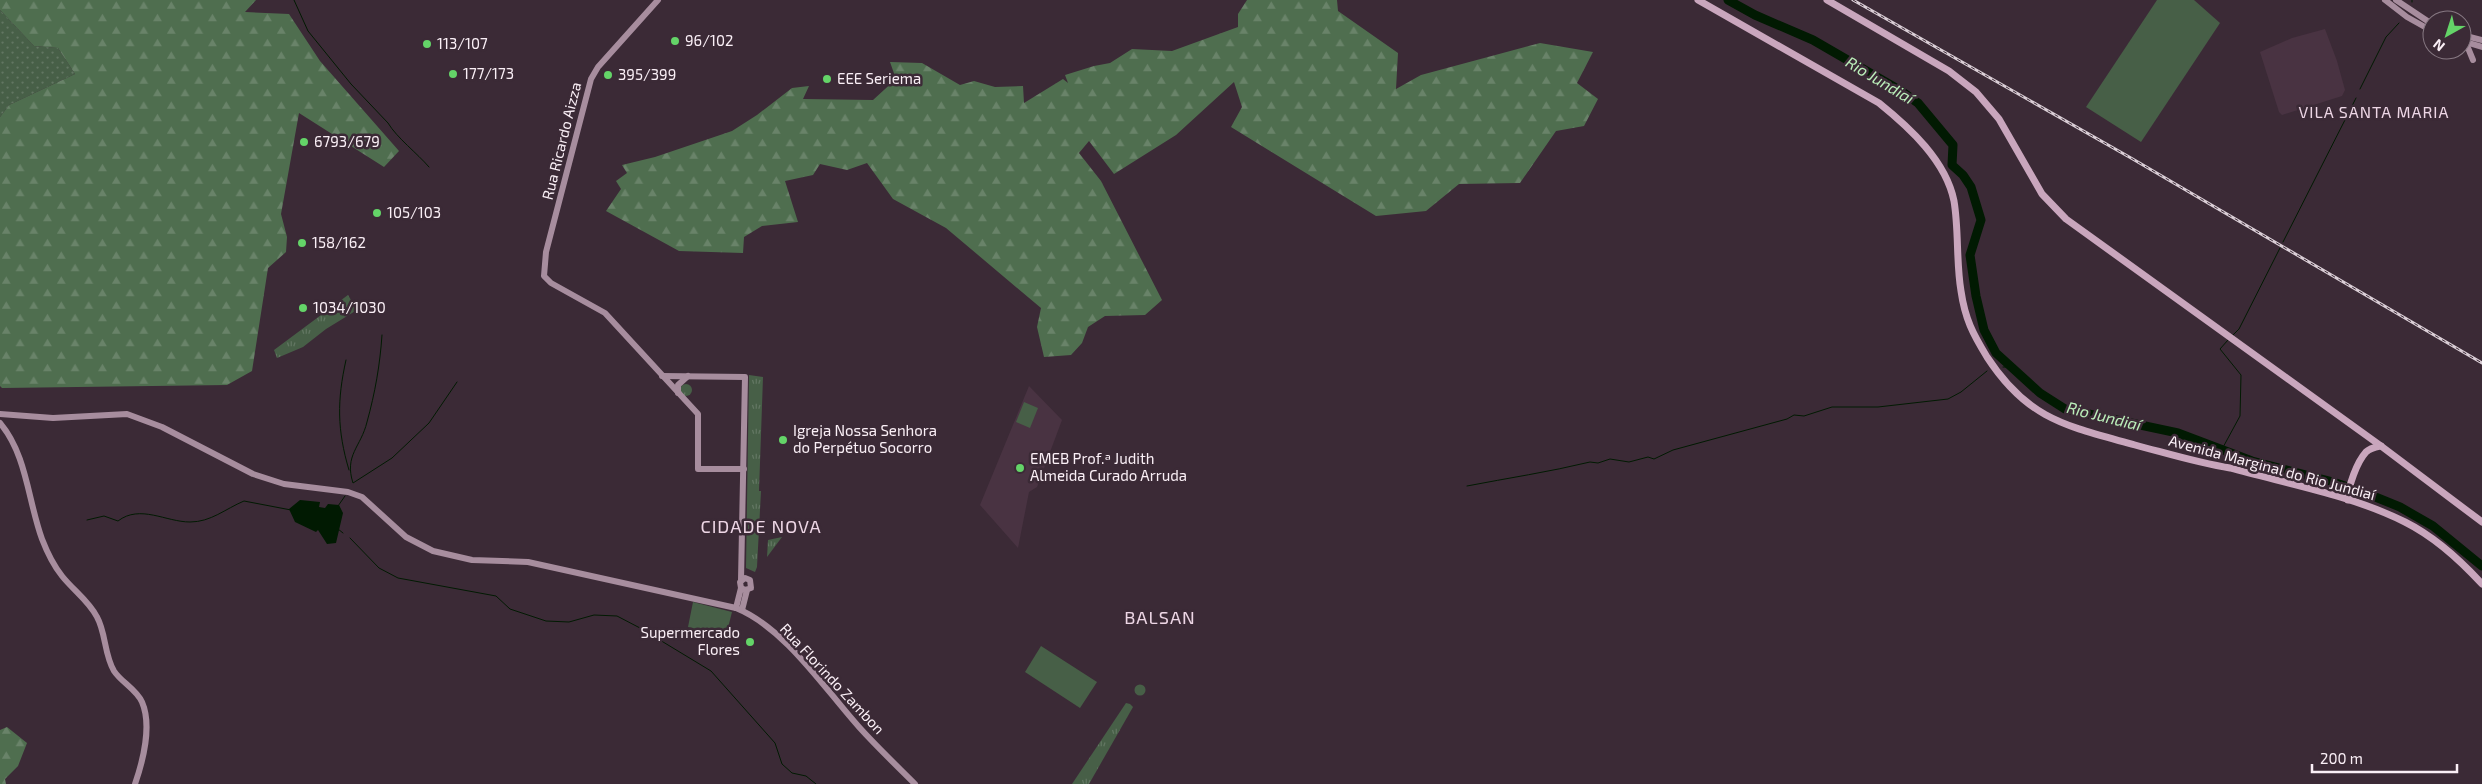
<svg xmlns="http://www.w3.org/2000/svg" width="2482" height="784" font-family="'Exo 2',sans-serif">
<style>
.built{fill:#493342}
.grass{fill:url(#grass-dots)}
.forest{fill:url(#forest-firs)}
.park{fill:url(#park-tufts)}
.garden{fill:#475f47}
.water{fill:#011a02}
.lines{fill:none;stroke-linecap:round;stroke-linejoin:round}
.stream{stroke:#011a02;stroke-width:1}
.river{stroke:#011a02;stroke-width:9}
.secondary{stroke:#a78d9e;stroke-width:6}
.primary{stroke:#c9a6bd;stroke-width:7}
.rail-casing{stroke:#daced6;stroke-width:3}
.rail{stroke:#3b2a36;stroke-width:1;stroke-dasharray:4;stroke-linecap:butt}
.poi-dot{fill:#64d468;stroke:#3b2a36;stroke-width:2}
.labels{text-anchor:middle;stroke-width:5;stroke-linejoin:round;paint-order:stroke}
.poi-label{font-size:15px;fill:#faeff6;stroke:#3b2a36;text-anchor:start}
.street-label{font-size:15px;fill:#faeff6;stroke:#3b2a36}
.water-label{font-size:16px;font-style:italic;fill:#bcf0bb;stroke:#3b2a36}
.neighbourhood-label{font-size:16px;letter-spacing:1px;fill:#edd6e5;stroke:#3b2a36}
.quarter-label{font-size:18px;letter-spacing:1px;fill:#edd6e5;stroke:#3b2a36}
</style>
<defs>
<pattern id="grass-dots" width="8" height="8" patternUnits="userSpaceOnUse" patternTransform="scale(1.25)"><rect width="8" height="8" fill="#475f47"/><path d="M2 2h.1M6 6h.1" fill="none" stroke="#627662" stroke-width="1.8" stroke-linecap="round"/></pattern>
<pattern id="forest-firs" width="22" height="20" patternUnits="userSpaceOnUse" patternTransform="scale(1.25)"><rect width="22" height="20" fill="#4f6e4f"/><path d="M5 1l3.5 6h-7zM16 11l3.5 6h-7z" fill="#698369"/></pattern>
<pattern id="park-tufts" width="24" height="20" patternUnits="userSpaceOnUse" patternTransform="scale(1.25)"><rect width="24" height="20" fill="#475f47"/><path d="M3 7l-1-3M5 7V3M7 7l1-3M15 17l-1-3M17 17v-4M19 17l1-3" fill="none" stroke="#627662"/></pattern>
</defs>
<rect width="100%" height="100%" fill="#3b2a36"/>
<!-- built -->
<g class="built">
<polygon points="2325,29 2337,61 2345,90 2342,96 2282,115 2279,112 2260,52 2292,38"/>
<polygon points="1029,386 1062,420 1037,487 1029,492 1018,548 980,505"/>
</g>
<!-- grass -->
<polygon class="grass" points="0,10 34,46 58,48 75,74 9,105 0,117"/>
<!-- forest -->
<g class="forest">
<polygon points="0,0 256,0 245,12 289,14 320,61 399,151 384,167 299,113 281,214 287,237 286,252 268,268 252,371 227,385 2,388 0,386 0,117 9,105 75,74 58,48 34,46 0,10"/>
<polygon points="1247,0 1337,0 1338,11 1398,53 1396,89 1421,75 1540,43 1593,52 1577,83 1598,99 1584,126 1556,131 1520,183 1459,184 1426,211 1376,216 1231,127 1242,107 1234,82 1176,135 1114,174 1089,141 1079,153 1101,181 1162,300 1145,315 1105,316 1088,327 1082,343 1071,355 1044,357 1037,327 1041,308 946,228 893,199 867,163 847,170 820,164 813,175 785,181 798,222 762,226 744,237 743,253 679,251 606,211 621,189 616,181 627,173 622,165 655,157 732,131 757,115 792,88 809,86 803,99 873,100 896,79 890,62 922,63 960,85 974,81 995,87 1023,86 1024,103 1063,79 1068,83 1065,75 1094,66 1110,63 1132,49 1172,51 1238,27 1238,14"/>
<polygon points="7,727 27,743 18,766 5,779 6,784 0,784 0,730"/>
</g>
<!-- park -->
<g class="park">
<polygon points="348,295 357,310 326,329 303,347 277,358 274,350"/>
<polygon points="749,375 763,377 759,491 761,491 757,567 755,572 746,568"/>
<circle cx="686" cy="390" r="6"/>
<polygon points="782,537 767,557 768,540"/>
<circle cx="1140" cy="690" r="5.5"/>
<polygon points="1126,703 1130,704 1133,707 1089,784 1072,784"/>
</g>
<!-- garden -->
<g class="garden">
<polygon points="2157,0 2194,0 2220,23 2141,142 2086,107"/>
<polygon points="1024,402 1038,408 1030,428 1016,422"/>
<polygon points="693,602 732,612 726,636 688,627"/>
<polygon points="1041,646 1097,682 1080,708 1025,672"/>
</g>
<!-- water -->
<polygon class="water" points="300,500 320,502 319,507 325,508 328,504 339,505 343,513 336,543 327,544 318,530 316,532 295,522 289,509"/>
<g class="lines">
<!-- stream -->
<g class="stream">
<path d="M294,0L308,31L351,84L388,123C397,138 417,153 429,167"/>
<polyline points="2412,0 2412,2"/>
<polyline points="2360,89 2386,37 2399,23"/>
<polyline points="2351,108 2356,98"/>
<polyline points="2283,242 2348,114"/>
<path d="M382,335C380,365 375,393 367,422C361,447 344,455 353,483L392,458L429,423L457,382"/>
<polyline points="2233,335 2239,329 2280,248"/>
<path d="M346,360C337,400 337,430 349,470"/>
<polyline points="2003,367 2010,367"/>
<polyline points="2221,451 2240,416 2241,375 2220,349 2228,340"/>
<path d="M1467,486C1508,478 1549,472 1590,462L1598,463L1610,459L1629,462L1648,457L1654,459L1673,450L1787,419L1794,415L1804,416L1832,407H1878L1948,399L1961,392L1987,371"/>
<polyline points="338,506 345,496"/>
<path d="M87,520L104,516L118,521C140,504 166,522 190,522C211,522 225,509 244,501L291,510"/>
<polyline points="338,529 343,533"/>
<polyline points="350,538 379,568 398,578 496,596 510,609 546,621 569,622 594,615 617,616 640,628 711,671 775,743 782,764 792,773 806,776 816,784"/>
</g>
<!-- river -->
<polyline class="river" points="1728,0 1755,15 1813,40 1901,91 1918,103 1953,145 1952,165 1963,175 1971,187 1981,220 1970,255 1976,296 1984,330 1996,353 2040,393 2065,409 2178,433 2252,461 2333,482 2368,494 2400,507 2433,526 2482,566"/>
<!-- secondary -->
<g class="secondary">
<polyline points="658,0 598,67 591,79 546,252 544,276 551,283 605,313 698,414 698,469 744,469"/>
<polyline points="2385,0 2407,17 2432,31"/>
<polyline points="2396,0 2432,24"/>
<polyline points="2462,35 2482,40"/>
<polyline points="2462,41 2482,47"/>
<polyline points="2466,43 2473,60"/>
<polyline points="662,376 745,377 741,580"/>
<polyline points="678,393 678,385 688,376"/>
<path d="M0,414L53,418L127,414L162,427L253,474L284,484L348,492L362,497L406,537L433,551L472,560L528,562L736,608C785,628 824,688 859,727C877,747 896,765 915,784"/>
<path d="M0,423C27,455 28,501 42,539C47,552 54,566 62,576C73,590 89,601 97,617C106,633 104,654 114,671C121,682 136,689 142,702C152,725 143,761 135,784"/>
<polyline points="736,608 741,588 740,582 745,578 750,580 751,588 745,590 741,588"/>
<polyline points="742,610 747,590"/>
</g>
<!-- primary -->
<g class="primary">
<path d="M1698,0L1879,103C1910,128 1946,161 1954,201C1959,231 1956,262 1961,291C1965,319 1973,334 1987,357C2028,420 2067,426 2135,445C2166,453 2198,463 2230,468C2288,484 2351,495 2405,522C2433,536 2461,561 2482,584"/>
<polyline points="1827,0 1949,71 1976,92 1999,119 2042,194 2066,219 2381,446 2482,522"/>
<path d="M2348,500C2348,486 2357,462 2366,452C2370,448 2376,447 2381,446"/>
</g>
<!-- rail casing -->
<g class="rail-casing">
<polyline id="rail" points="1853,0 2131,158 2482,363"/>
</g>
<!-- rail -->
<use href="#rail" class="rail"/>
</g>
<!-- markers -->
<g class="poi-dot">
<circle cx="675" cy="41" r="5"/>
<circle cx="427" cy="44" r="5"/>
<circle cx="453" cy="74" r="5"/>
<circle cx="608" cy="75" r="5"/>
<circle cx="827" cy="79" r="5"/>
<circle cx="304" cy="142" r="5"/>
<circle cx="377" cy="213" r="5"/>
<circle cx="302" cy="243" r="5"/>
<circle cx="303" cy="308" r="5"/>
<circle cx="783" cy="440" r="5"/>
<circle cx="1020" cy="468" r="5"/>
<circle cx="750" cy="642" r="5"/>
</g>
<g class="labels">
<!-- poi labels -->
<g class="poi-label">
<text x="685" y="46">96/102</text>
<text x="437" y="49">113/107</text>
<text x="463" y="79">177/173</text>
<text x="618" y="80">395/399</text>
<text x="837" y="84">EEE Seriema</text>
<text x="314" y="147">6793/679</text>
<text x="387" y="218">105/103</text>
<text x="312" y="248">158/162</text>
<text x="313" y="313">1034/1030</text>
<text x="793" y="436">Igreja Nossa Senhora<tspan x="793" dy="17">do Perpétuo Socorro</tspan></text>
<text x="1030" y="464">EMEB Prof.ª Judith<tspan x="1030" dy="17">Almeida Curado Arruda</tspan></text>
<text x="740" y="638" text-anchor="end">Supermercado<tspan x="740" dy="17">Flores</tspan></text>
</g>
<!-- street labels -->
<g class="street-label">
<text transform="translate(562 141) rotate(-76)" y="5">Rua Ricardo Aizza</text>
<text transform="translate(2272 468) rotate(15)" y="5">Avenida Marginal do Rio Jundiaí</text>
<text transform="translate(832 679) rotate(47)" y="5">Rua Florindo Zambon</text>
</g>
<!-- water labels -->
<g class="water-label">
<text transform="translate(1880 80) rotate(31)" y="6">Rio Jundiaí</text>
<text transform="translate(2104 416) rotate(14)" y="6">Rio Jundiaí</text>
</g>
<!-- neighbourhood labels -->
<g class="neighbourhood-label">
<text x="2374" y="118">VILA SANTA MARIA</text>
</g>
<!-- quarter labels -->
<g class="quarter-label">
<text x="761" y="533">CIDADE NOVA</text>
<text x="1160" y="624">BALSAN</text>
</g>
</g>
<!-- north arrow -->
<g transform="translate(2447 35) rotate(219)"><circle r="24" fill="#3b2a36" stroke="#877983"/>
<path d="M0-4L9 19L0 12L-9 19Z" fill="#64d468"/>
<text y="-8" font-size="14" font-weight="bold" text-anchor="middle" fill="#faeff6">N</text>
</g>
<!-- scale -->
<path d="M2312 764v8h145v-8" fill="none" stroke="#faeff6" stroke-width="2.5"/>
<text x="2320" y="764" font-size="15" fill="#faeff6" stroke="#3b2a36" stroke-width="4" paint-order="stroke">200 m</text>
</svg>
